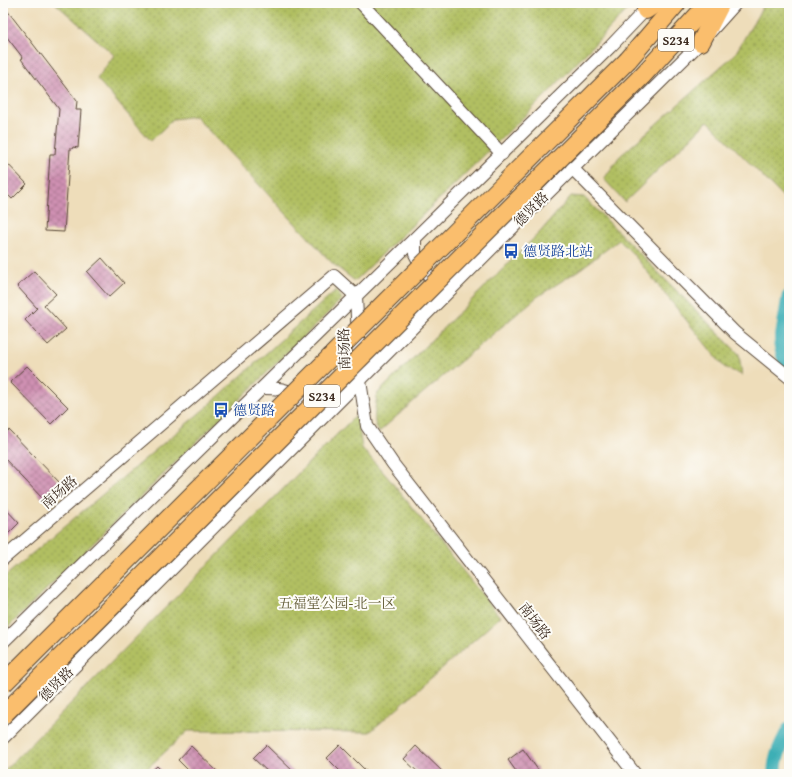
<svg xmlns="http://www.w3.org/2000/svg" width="792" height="777" font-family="'Gentium Book Plus','Noto Serif SC',serif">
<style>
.grass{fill:url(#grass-dots);stroke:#767440}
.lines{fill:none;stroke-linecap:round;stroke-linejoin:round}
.river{stroke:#3eafb5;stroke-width:15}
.building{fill:url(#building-cross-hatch)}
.minor-casing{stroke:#564535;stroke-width:14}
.highway-casing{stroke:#564535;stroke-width:20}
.minor{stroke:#fff;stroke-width:12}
.highway{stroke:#fabe6d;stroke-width:18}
.highway-bridge-casing{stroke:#564535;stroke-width:20;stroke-linecap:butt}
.highway-bridge{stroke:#fabe6d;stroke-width:18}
.labels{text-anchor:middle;stroke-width:4;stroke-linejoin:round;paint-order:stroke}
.shield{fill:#fdfcf7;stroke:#75695f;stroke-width:1}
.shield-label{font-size:13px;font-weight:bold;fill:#3b2a1e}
.street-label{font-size:14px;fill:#3b2a1e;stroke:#fdfcf7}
.transit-label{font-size:14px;fill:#164399;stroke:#fdfcf7;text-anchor:start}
.park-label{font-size:14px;fill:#5e5732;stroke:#fdfcf7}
</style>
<defs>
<pattern id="grass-dots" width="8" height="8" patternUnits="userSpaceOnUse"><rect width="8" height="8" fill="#b1bf62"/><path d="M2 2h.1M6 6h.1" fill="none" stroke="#919b50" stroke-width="1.8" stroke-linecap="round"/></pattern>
<pattern id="building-cross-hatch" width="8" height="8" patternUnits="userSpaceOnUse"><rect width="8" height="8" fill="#cf90b2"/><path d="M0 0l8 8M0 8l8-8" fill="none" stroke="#a97690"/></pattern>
</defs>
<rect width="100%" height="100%" fill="#fdfcf7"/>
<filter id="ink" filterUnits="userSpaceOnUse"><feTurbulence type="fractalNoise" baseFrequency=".025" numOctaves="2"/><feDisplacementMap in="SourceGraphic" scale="8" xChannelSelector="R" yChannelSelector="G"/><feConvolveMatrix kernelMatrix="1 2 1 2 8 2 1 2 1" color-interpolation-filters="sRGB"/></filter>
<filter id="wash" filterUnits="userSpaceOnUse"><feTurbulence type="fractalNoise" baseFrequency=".012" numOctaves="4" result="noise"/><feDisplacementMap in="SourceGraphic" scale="16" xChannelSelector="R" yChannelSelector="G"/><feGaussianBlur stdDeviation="0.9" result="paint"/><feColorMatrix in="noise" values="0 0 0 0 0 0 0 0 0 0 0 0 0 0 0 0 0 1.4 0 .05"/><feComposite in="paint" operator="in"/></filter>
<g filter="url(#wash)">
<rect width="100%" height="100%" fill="#eeddba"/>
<!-- grass -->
<g class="grass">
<polygon points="55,3 634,3 544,97 355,281 332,263 195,116 173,119 151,141 97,79 114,55"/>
<polygon points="765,3 789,3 789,203 708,121 625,202 604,179 619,157 735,54"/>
<path d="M571,196L584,197L739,354L742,375L724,367L633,254L619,240L579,270L537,297L423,393L379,432C371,421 376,407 377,394L541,231Z"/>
<polygon points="336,290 342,299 3,632 3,578 209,405"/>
<polygon points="357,414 362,448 390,480 500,617 370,732 188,731 141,774 3,774 3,772"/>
</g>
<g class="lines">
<!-- river -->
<g class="river">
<polyline points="787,368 781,345 789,297"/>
<path d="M775,774C774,758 782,743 789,730"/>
</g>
</g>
<g id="blocks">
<!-- building -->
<g class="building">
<polygon points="3,5 77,101 76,110 81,110 78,148 73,147 72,149 70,149 64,232 45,231 50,154 55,154 59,109 21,59 23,58 3,32"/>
<polygon points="3,159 27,184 12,199 3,190"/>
<polygon points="102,258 124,283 109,297 87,272"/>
<polygon points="34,271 56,294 44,305 66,329 48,345 25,320 37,308 17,286"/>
<polygon points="27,366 68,407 51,424 10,382"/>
<polygon points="9,430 61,484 44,500 3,457 3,435"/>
<polygon points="3,506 19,523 3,539"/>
<polygon points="266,745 296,774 270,774 253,758"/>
<polygon points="340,745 369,774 343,774 327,758"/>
<polygon points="191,746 220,774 192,774 178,760"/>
<polygon points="416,746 445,774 420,774 404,759"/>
<polygon points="523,749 541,774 518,774 508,760"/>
<polygon points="157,766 165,774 148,774"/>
</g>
</g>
</g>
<g filter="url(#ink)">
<use href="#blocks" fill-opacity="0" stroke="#564535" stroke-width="1"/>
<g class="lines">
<!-- minor casing -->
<g class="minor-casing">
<g id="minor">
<polyline points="361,3 502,154"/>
<polyline points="572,168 735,333 789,377"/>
<polyline points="415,239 415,254 424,271 439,284 441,284"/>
<path d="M264,388C289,388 301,392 309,418"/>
<polyline points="3,559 334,276 356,296 360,381 367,426 393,464 635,774"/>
<polyline points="3,642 610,47 650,5"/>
<polyline points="3,738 499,241 701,42 736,3"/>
</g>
</g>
<!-- highway casing -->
<g class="highway-casing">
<g id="highway">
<polyline points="646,10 656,3"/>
<polyline points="701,42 721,3"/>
<polyline points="628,60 677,3"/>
<polyline points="642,76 709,3"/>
</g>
</g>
<!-- minor -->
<use href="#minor" class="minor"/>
<!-- highway -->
<use href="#highway" class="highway"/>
<!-- highway-bridge casing -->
<g class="highway-bridge-casing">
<g id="highway-bridge">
<polyline points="3,684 628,60"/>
<polyline points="3,715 642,76"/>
</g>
</g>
<!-- highway-bridge -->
<use href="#highway-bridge" class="highway-bridge"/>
</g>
</g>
<!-- icons -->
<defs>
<g id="bus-bare" transform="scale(1.2)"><path d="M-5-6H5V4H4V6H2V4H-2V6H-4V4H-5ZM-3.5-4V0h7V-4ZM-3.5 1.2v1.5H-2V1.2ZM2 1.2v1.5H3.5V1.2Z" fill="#1a4fb4" stroke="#fdfcf7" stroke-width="2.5" paint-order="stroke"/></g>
</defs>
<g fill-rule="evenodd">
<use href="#bus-bare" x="511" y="251"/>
<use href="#bus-bare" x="221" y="410"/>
</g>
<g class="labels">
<!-- shield labels -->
<g class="shield">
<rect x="658" y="29" width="36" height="22" rx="3"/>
<rect x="304" y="385" width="36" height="22" rx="3"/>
</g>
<g class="shield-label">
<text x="676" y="45">S234</text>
<text x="322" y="401">S234</text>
</g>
<!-- street labels -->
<g class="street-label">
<text transform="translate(531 209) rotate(-45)" y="5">德贤路</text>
<text transform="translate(344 349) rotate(-92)" y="5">南场路</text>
<text transform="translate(59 492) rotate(-41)" y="5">南场路</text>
<text transform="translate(535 621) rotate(52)" y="5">南场路</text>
<text transform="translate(56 684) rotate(-45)" y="5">德贤路</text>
</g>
<!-- transit labels -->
<g class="transit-label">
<text x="523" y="256">德贤路北站</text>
<text x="233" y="415">德贤路</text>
</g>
<!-- park labels -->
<g class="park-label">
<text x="337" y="608">五福堂公园-北一区</text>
</g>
</g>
<!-- margin -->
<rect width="792" height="777" fill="none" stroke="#fdfcf7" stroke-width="16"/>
</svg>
